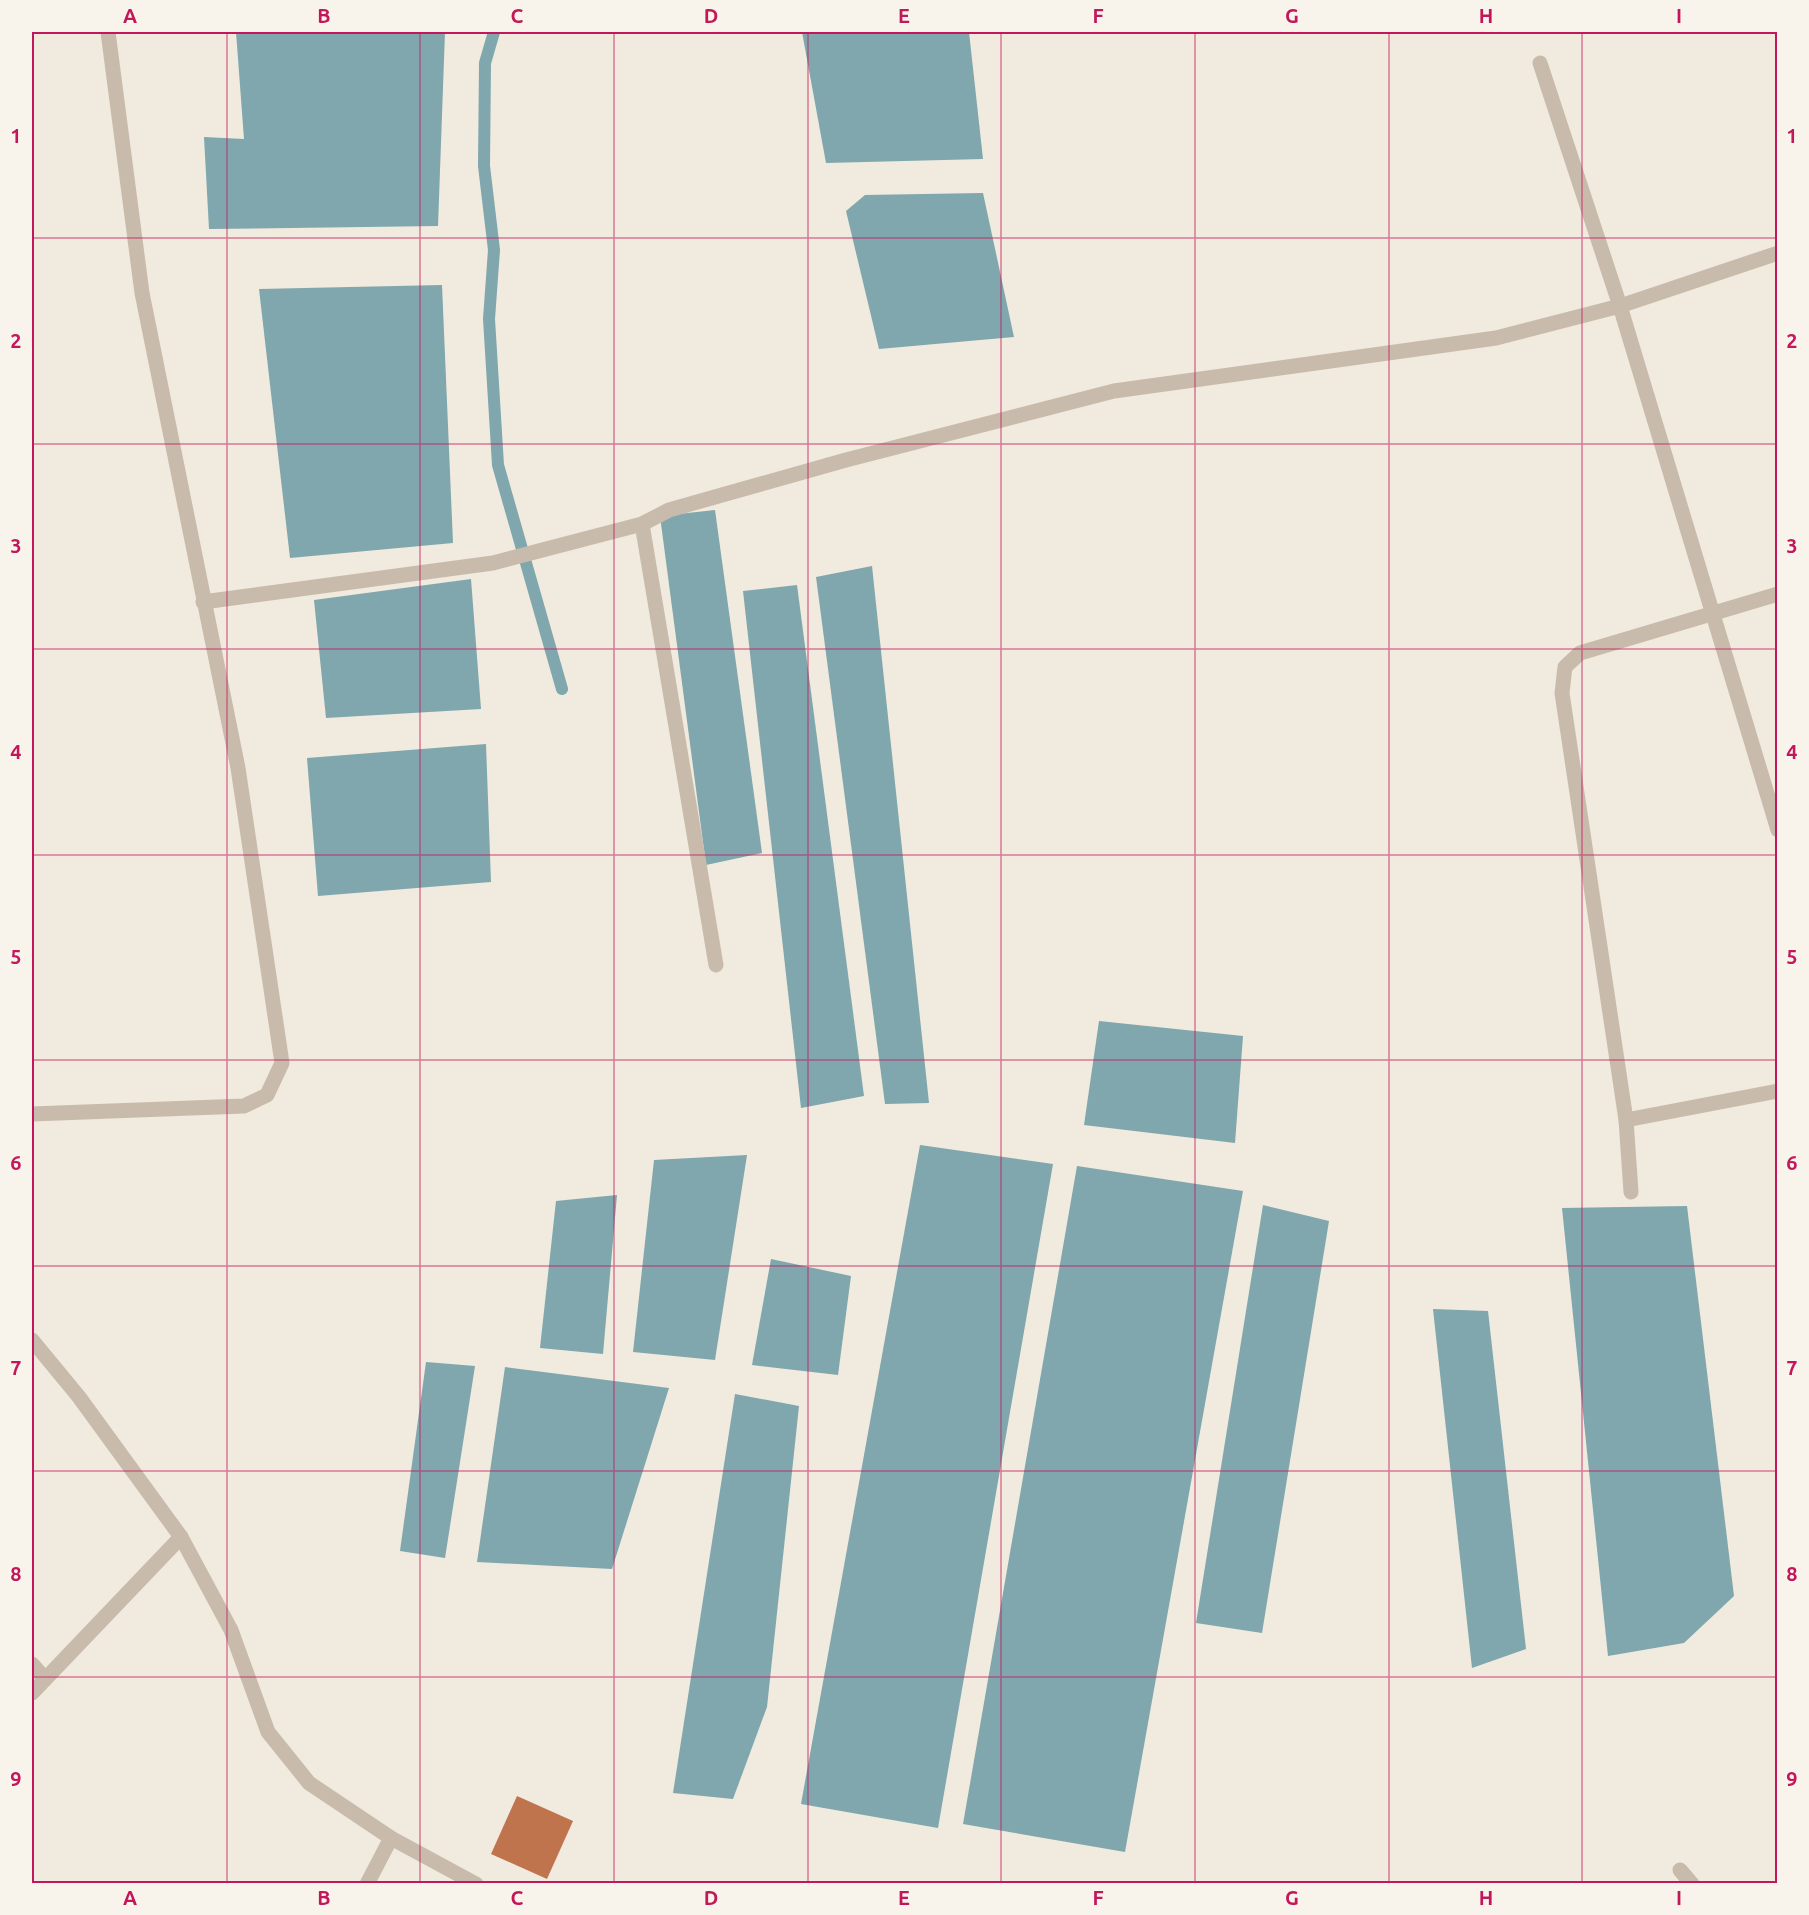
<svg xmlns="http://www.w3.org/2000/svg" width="1809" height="1915" font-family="Ubuntu,sans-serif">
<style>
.water{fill:#7fa7ad}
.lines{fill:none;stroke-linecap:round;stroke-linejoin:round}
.stream{stroke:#7fa7ad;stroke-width:12}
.building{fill:#c0744e}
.lane{stroke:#c9bbab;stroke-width:15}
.street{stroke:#c9bbab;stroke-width:15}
.grid{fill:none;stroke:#c2185b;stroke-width:1.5;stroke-opacity:0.55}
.neatline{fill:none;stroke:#c2185b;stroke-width:2}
.grid-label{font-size:20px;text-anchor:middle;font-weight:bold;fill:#c2185b}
</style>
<rect width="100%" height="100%" fill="#f1eade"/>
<!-- water -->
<g class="water">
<polygon points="236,32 445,32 438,226 209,229 204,137 244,139"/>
<polygon points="969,32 983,159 826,163 802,32"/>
<polygon points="983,193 1014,337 879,349 846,211 865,195"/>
<polygon points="442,285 453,543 290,558 259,289"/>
<polygon points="715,510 762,853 706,865 660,516"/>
<polygon points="872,566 929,1103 885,1104 816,577"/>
<polygon points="471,579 481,709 326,718 314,600"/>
<polygon points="797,585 864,1096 801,1108 743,591"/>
<polygon points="486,744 491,882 318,896 307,758"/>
<polygon points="1099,1021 1243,1036 1235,1143 1084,1125"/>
<polygon points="920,1145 1053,1164 938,1828 801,1804"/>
<polygon points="747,1155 715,1360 633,1352 654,1160"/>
<polygon points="1077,1166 1243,1191 1125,1852 963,1824"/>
<polygon points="617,1195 603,1354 540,1348 556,1201"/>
<polygon points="1263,1205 1329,1221 1262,1633 1196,1623"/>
<polygon points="1687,1206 1734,1596 1684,1643 1608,1656 1562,1208"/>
<polygon points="771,1259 851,1276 838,1375 752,1365"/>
<polygon points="1433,1309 1488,1311 1526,1649 1472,1668"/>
<polygon points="426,1362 475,1366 445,1558 400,1551"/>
<polygon points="505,1367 669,1388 612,1569 477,1562"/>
<polygon points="735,1394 799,1406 767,1707 733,1799 673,1793"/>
</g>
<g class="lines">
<!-- stream -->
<polyline class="stream" points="494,32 485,63 484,166 494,250 489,319 498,465 562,689"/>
</g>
<!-- building -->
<polygon class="building" points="517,1796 573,1821 547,1879 491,1854"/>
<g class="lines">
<!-- lane -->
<polyline class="lane" points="642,524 716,965"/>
<!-- street -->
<g class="street">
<polyline points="1540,63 1620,306 1778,830"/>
<polyline points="203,602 493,563 642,524 669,510 846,460 1114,391 1496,338 1620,306 1778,253"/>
<polyline points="32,1114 244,1106 267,1095 282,1063 238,768 142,293 108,32"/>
<polyline points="1626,1120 1778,1091"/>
<polyline points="1631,1192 1626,1120 1562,693 1565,667 1580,653 1778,594"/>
<polyline points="32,1340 79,1397 181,1537 231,1630 268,1732 309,1783 391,1838 367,1884"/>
<polyline points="32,1664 45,1679"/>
<polyline points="32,1693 181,1537"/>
<polyline points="391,1838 476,1884"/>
<polyline points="1680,1870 1692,1884"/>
</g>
</g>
<!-- grid -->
<path class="grid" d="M227,32V1884M420,32V1884M614,32V1884M808,32V1884M1001,32V1884M1195,32V1884M1389,32V1884M1582,32V1884M32,238H1778M32,444H1778M32,649H1778M32,855H1778M32,1060H1778M32,1266H1778M32,1471H1778M32,1677H1778"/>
<!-- border -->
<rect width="1809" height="1915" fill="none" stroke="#f9f4eb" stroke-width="66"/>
<rect x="33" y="33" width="1743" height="1849" class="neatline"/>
<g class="grid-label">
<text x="130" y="23">A</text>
<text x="324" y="23">B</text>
<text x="517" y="23">C</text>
<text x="711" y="23">D</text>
<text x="904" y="23">E</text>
<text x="1098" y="23">F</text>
<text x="1292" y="23">G</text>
<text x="1486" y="23">H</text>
<text x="1679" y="23">I</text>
<text x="16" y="143">1</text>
<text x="1792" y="143">1</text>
<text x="16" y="348">2</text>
<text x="1792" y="348">2</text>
<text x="16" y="553">3</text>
<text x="1792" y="553">3</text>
<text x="16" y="759">4</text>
<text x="1792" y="759">4</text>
<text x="16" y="964">5</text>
<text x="1792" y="964">5</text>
<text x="16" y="1170">6</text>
<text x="1792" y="1170">6</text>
<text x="16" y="1375">7</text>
<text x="1792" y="1375">7</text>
<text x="16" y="1581">8</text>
<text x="1792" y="1581">8</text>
<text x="16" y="1786">9</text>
<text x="1792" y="1786">9</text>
<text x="130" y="1905">A</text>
<text x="324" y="1905">B</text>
<text x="517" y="1905">C</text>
<text x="711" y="1905">D</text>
<text x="904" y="1905">E</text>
<text x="1098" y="1905">F</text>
<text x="1292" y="1905">G</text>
<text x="1486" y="1905">H</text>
<text x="1679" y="1905">I</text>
</g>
</svg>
